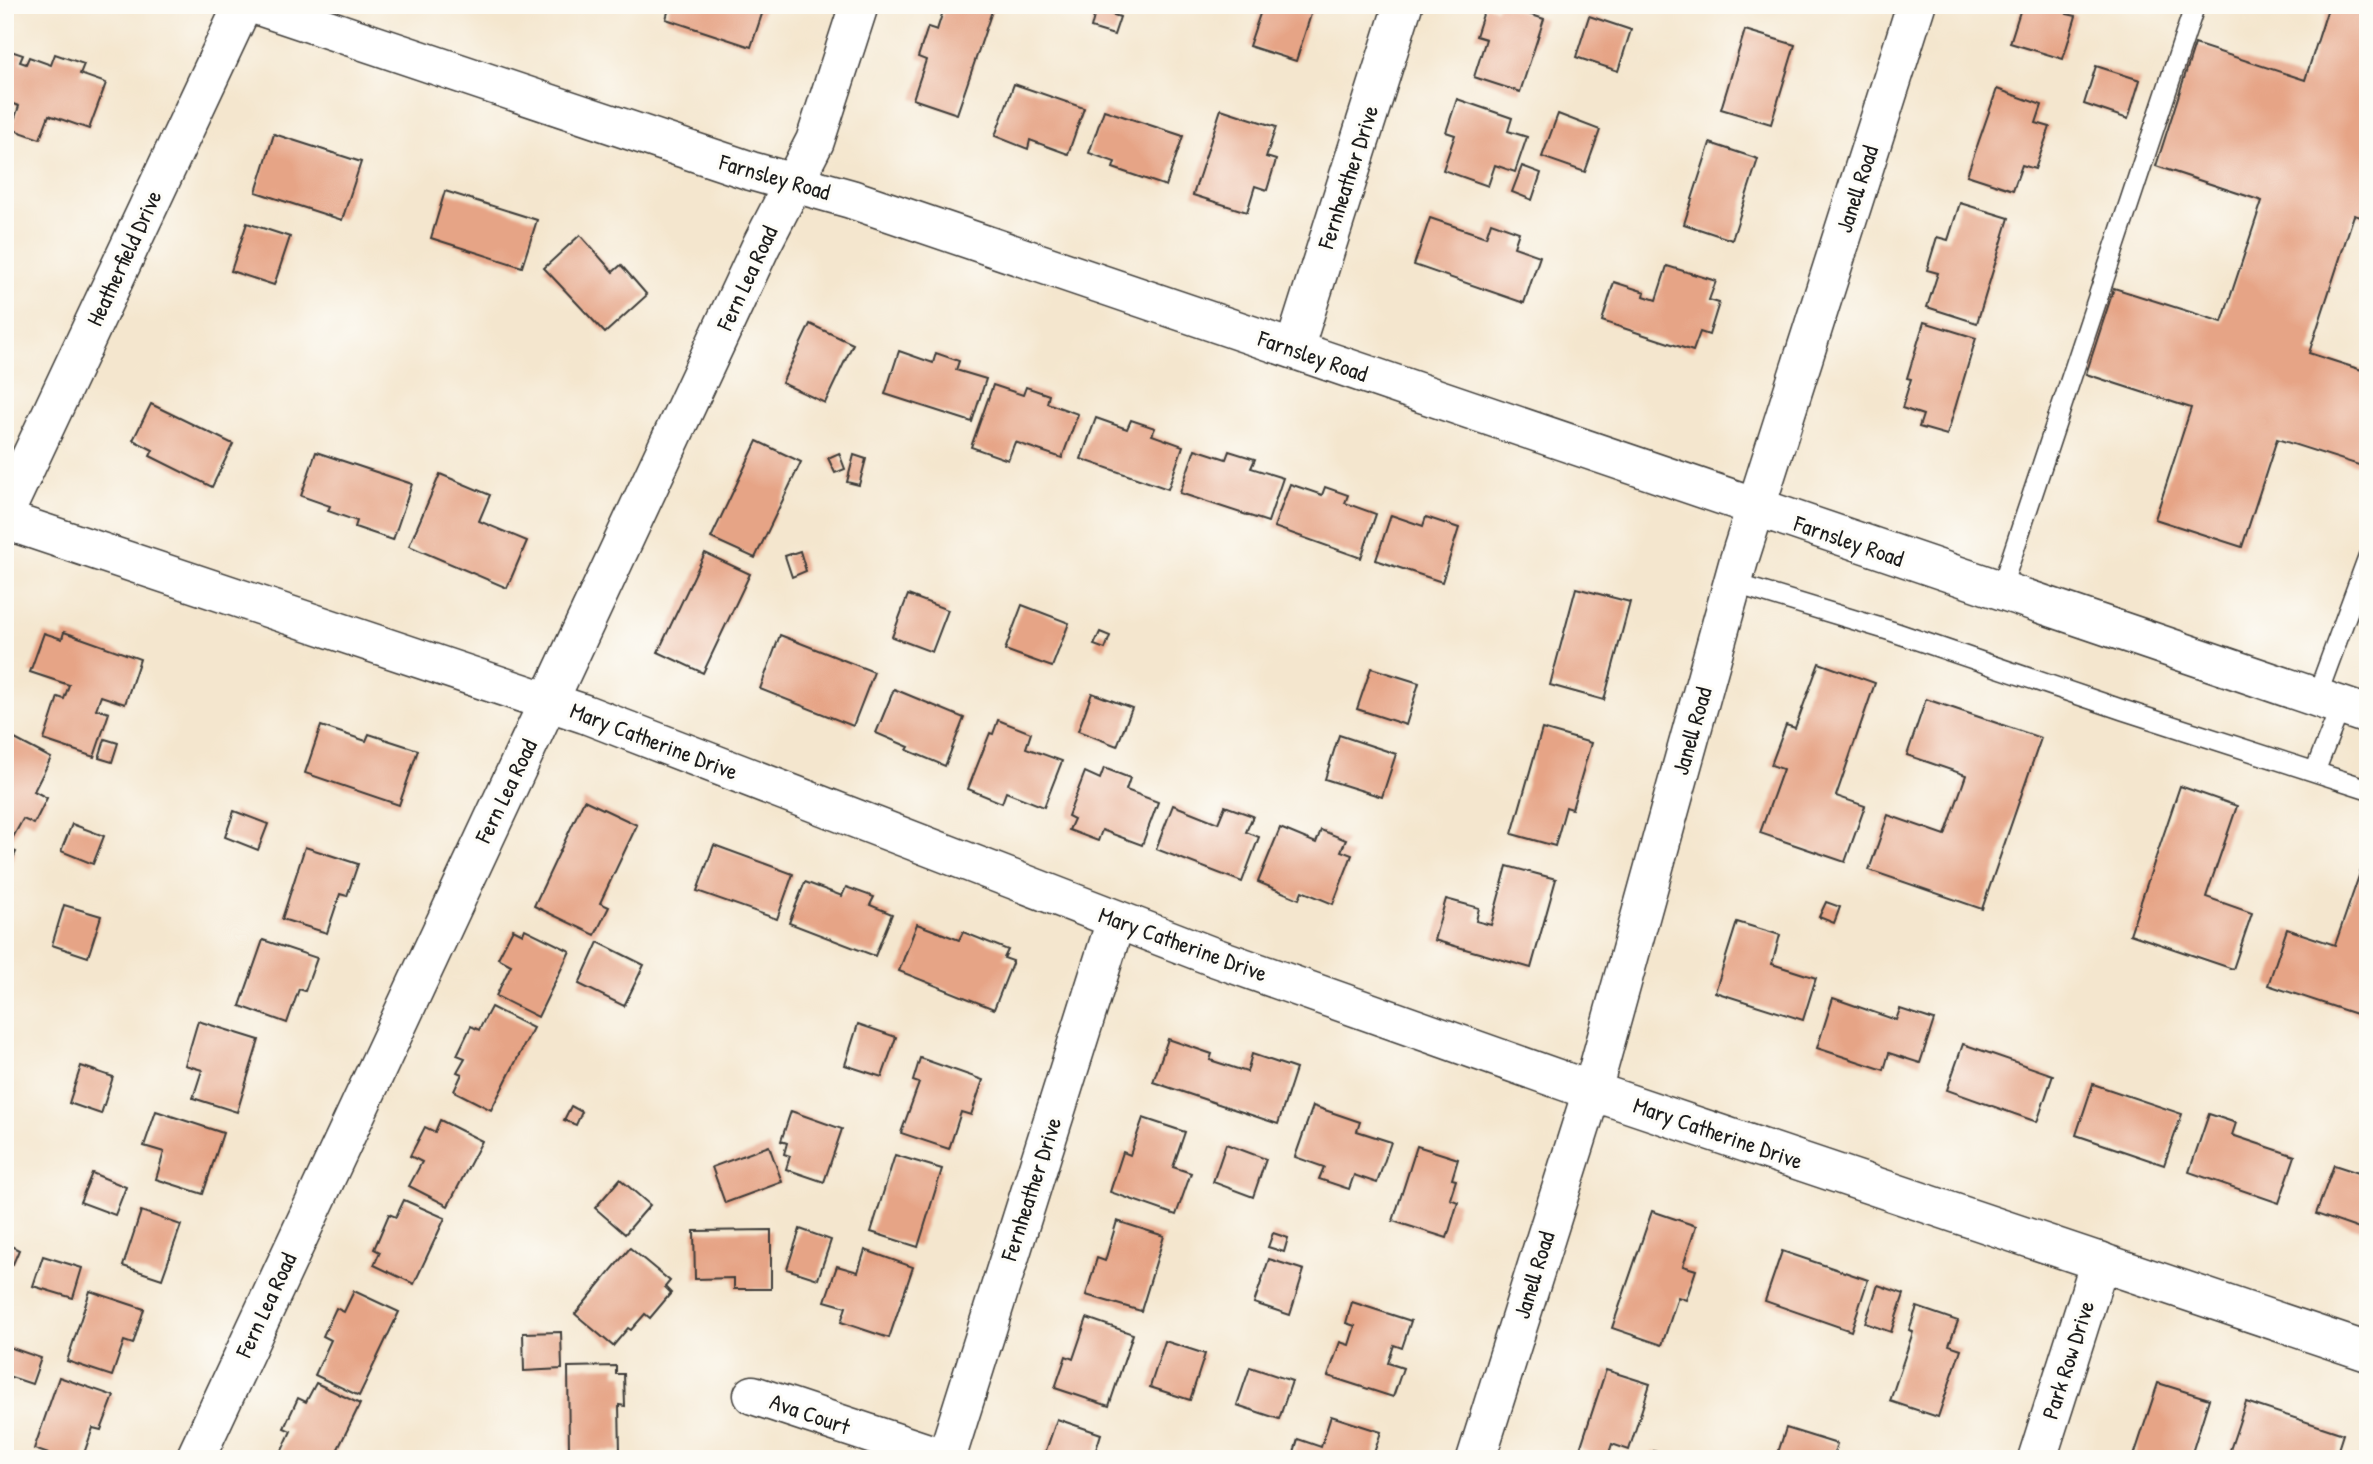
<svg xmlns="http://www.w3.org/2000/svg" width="2373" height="1464" font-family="'Patrick Hand',sans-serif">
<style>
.building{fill:#e6a486}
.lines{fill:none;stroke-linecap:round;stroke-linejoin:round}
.service-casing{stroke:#3c3a37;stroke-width:22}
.minor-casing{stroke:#3c3a37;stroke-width:41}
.service{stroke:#fff;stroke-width:19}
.minor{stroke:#fff;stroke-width:38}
.labels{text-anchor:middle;stroke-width:6;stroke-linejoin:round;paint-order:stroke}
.street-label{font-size:23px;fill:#1c1c1c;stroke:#fdfcf7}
</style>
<rect width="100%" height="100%" fill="#fdfcf7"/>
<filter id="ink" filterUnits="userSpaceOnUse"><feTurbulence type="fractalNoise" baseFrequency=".0143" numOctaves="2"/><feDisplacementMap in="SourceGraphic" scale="14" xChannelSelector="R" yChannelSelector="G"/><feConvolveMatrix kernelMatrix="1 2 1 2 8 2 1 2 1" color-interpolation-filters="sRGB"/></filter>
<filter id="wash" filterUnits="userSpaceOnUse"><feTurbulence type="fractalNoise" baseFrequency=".00686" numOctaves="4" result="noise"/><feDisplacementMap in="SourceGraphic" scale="28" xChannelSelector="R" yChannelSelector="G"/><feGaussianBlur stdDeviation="1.57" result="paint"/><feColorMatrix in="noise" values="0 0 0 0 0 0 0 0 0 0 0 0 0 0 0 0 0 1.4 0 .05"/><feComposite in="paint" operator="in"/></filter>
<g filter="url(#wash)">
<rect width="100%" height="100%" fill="#f4e6ce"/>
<g id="blocks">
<!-- building -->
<g class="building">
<polygon points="670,5 765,5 751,47 666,19"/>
<polygon points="945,5 994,5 957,114 913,99 926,60 918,57 928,27 937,30"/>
<polygon points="1263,5 1314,5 1296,61 1249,46"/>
<polygon points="1486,5 1496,9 1498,5 1501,5 1544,19 1520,92 1474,77 1486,39 1476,36"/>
<polygon points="2022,5 2070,5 2067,14 2076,16 2063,59 2010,43"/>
<polygon points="2329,5 2368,5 2368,219 2354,215 2309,353 2368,372 2368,468 2277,439 2242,547 2155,519 2191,408 2086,374 2114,288 2222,322 2262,201 2156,166 2195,44 2305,80"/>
<polygon points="1096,9 1120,17 1114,35 1091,28"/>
<polygon points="1589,16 1631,30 1618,71 1576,57"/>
<polygon points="1745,30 1795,45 1771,124 1721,109"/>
<polygon points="5,49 23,55 20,62 26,64 29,57 51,65 55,54 84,64 80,74 106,83 89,129 49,115 40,139 11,129 19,106 5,101"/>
<polygon points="2096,66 2140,80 2128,119 2084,104"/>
<polygon points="1014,84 1084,108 1068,154 1030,140 1028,149 995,136"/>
<polygon points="1997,89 2042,105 2036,123 2050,127 2035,169 2022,165 2013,190 1967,175"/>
<polygon points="1457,99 1512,118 1508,131 1527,137 1515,172 1495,165 1488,186 1443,170 1455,135 1446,132"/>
<polygon points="1221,109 1276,127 1266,157 1276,160 1267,190 1255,186 1247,212 1193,195"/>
<polygon points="1104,110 1183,136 1166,186 1113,168 1115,162 1089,153"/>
<polygon points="1558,114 1600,130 1585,172 1542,157"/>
<polygon points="274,134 361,162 342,220 256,192"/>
<polygon points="1710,143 1758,159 1732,240 1684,224"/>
<polygon points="1522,166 1541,173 1532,200 1512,192"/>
<polygon points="445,191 537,220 522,267 431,238"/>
<polygon points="1960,203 2009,218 1977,323 1927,307 1938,273 1927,270 1937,237 1948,240"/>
<polygon points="1430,218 1486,237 1491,222 1519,232 1514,247 1540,256 1524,303 1414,265"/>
<polygon points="247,223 290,237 274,285 231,271"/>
<polygon points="580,235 613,272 621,265 647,295 605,333 544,268"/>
<polygon points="1667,266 1716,281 1709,300 1719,303 1709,335 1700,332 1693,351 1602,321 1614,282 1645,292 1644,296 1656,300"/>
<polygon points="1924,322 1976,338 1947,435 1919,427 1923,415 1902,408 1911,379 1907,378"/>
<polygon points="810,324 853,344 825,403 782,383"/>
<polygon points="899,351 933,363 936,353 959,361 956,370 986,379 972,422 885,394"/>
<polygon points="993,385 1023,395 1026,387 1049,395 1047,403 1078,414 1062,458 1015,442 1008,460 971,447"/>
<polygon points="151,404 233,444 212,487 150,456 153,450 133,440"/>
<polygon points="1096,418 1127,429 1131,420 1155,428 1152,435 1183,446 1168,489 1081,459"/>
<polygon points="757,441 801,462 755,558 711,538"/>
<polygon points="1195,449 1226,459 1229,451 1255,459 1251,468 1283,478 1268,522 1180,493"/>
<polygon points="316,452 412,484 393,540 355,527 357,521 328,511 330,506 301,496"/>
<polygon points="839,453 845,469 835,473 828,458"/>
<polygon points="854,455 866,459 859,485 847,482"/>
<polygon points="440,474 490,495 479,521 527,541 507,588 409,546"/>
<polygon points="1290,484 1322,495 1325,487 1348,495 1345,503 1376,514 1361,558 1274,527"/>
<polygon points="1391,515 1423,526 1426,517 1459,528 1442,582 1376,560"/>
<polygon points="800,551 806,571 792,577 785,556"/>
<polygon points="705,553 750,574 703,673 658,652"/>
<polygon points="1576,588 1630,602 1604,700 1550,685"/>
<polygon points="908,595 948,610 932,652 892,637"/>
<polygon points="1022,605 1069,623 1052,667 1005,650"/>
<polygon points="64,632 140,659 125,704 101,696 96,709 109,713 94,757 44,740 58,697 64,699 69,685 30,672 44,633 62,639"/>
<polygon points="1100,632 1110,636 1105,649 1094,645"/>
<polygon points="780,635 874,672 853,726 760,689"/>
<polygon points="1819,663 1875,683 1836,796 1865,806 1845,862 1760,833 1783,769 1771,765 1786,725 1795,728"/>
<polygon points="1371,668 1419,683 1406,725 1357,709"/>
<polygon points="894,689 964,718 945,766 907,750 909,747 876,733"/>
<polygon points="1092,693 1132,708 1117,746 1078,731"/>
<polygon points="1926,699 2041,738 1982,909 1869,870 1888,815 1945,835 1966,775 1907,755"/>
<polygon points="998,720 1031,733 1026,748 1062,761 1044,807 1006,792 1002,803 968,789 990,733 993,734"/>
<polygon points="321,726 366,741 369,734 418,750 399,805 305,773"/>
<polygon points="1542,729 1591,743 1572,809 1566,807 1555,846 1512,834"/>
<polygon points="1339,735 1396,754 1382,797 1325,779"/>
<polygon points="13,738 51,758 34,791 47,798 34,824 23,819 12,839 5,836 5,753"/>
<polygon points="105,739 118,743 112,762 99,758"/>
<polygon points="1104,768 1130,778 1126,790 1158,802 1142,845 1102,830 1098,841 1069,830 1074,819 1068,816 1085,772 1100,779"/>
<polygon points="2180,786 2237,806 2206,897 2252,913 2233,969 2130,934"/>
<polygon points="584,800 637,825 600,903 609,907 595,935 534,906"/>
<polygon points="1173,805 1218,823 1225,806 1253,816 1246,832 1259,837 1242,882 1156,849"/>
<polygon points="234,811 268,824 258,850 225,837"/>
<polygon points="72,824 104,836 93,864 61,851"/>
<polygon points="1280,828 1316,843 1321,830 1346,840 1341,851 1352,855 1333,904 1302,891 1299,899 1258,882"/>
<polygon points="714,845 793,874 777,919 697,891"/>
<polygon points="5,847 16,852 5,875"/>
<polygon points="305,847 358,864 347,896 340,894 327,933 282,919"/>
<polygon points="2368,850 2368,1018 2268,985 2287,929 2335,945"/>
<polygon points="1507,866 1556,879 1531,968 1434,940 1446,899 1479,908 1476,921 1491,925"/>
<polygon points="805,882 842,896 846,887 874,897 870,905 892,914 875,956 789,923"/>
<polygon points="1826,902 1840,907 1834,923 1819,917"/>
<polygon points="64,905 101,916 88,957 52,945"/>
<polygon points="1737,922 1780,935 1772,964 1816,978 1803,1020 1715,992"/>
<polygon points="917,924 959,940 963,932 1008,950 1004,958 1013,961 994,1009 899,971"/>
<polygon points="513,929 523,934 525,929 570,951 538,1017 496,996 511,965 498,958"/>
<polygon points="263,940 317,958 305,991 299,989 287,1023 240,1006"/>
<polygon points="598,942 644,965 624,1006 579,984"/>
<polygon points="1833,998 1896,1020 1900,1009 1934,1020 1920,1063 1889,1053 1884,1070 1817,1048"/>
<polygon points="491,1007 533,1028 491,1110 454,1091 462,1074 457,1072 465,1058 457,1055 471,1026 479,1030"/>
<polygon points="198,1021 259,1040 237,1112 193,1098 202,1070 185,1065"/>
<polygon points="858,1024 896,1037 882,1077 845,1065"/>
<polygon points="1168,1039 1212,1054 1210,1060 1247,1072 1252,1054 1296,1069 1278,1124 1153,1082"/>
<polygon points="1963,1044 2053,1075 2037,1122 1947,1090"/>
<polygon points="920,1058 983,1080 971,1115 961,1112 949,1149 901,1133 919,1083 913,1081"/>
<polygon points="81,1066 113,1077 101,1114 69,1103"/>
<polygon points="2093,1084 2182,1114 2164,1165 2076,1135"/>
<polygon points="571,1106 582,1112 576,1125 564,1120"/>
<polygon points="1313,1106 1360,1122 1357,1131 1391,1142 1377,1183 1354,1175 1349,1189 1319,1179 1324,1167 1295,1157"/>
<polygon points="156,1111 223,1133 203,1194 156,1179 164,1152 144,1146"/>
<polygon points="791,1111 842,1129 824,1182 786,1169 790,1156 784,1154 787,1143 781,1141"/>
<polygon points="2209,1114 2236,1123 2232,1135 2295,1156 2279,1203 2189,1172"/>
<polygon points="1143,1118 1185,1132 1173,1167 1191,1173 1176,1215 1110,1192 1123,1152 1130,1155"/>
<polygon points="440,1120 482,1141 448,1206 409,1186 422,1162 410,1156 425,1127 435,1132"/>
<polygon points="1226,1144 1266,1159 1253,1197 1213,1182"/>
<polygon points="769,1146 782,1182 725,1203 712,1167"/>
<polygon points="1417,1146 1458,1159 1452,1179 1456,1180 1450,1199 1458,1202 1447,1238 1393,1221"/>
<polygon points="895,1155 942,1169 918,1247 871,1232"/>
<polygon points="2334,1165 2368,1176 2368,1232 2316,1214"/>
<polygon points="92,1173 126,1187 115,1215 80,1202"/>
<polygon points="620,1179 650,1205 625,1234 595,1208"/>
<polygon points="404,1200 445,1218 414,1284 374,1265 380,1252 374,1249 389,1214 396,1217"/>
<polygon points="141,1211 181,1225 162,1279 123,1266"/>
<polygon points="1652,1211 1696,1226 1683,1266 1696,1270 1686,1300 1678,1297 1662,1345 1612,1328"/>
<polygon points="1117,1221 1164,1236 1141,1311 1086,1295 1097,1258 1105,1261"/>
<polygon points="800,1229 831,1240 818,1279 787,1269"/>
<polygon points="771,1230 771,1289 734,1289 734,1278 695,1279 694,1231"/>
<polygon points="1273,1233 1288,1238 1284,1252 1268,1247"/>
<polygon points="5,1243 19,1250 13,1264 5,1261"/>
<polygon points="630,1248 670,1281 665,1287 671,1293 650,1318 645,1314 631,1330 628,1328 613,1346 575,1314"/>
<polygon points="865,1250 913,1267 889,1338 841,1322 846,1307 825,1301 837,1266 858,1272"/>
<polygon points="1782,1251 1868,1280 1851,1331 1765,1301"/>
<polygon points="43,1256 82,1268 73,1298 33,1286"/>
<polygon points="1269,1259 1304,1270 1290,1315 1254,1303"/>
<polygon points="1878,1285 1904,1294 1891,1332 1865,1323"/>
<polygon points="90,1291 144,1309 133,1344 124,1341 112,1376 67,1361"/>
<polygon points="354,1291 399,1312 359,1396 315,1375 331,1340 323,1336 336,1308 344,1312"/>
<polygon points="1352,1302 1411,1321 1402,1348 1394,1345 1388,1363 1403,1368 1393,1397 1328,1376 1340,1342 1349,1345 1355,1326 1346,1323"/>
<polygon points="1917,1307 1958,1321 1949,1345 1961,1349 1938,1417 1890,1401 1913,1332 1909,1330"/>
<polygon points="1087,1318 1133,1334 1109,1406 1055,1388 1066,1356 1073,1359"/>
<polygon points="561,1332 562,1369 524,1371 523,1333"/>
<polygon points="1165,1341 1205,1354 1190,1400 1150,1387"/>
<polygon points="9,1347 41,1358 32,1384 5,1375 5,1356"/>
<polygon points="616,1366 616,1374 624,1374 625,1406 619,1405 620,1451 569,1451 568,1367"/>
<polygon points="1250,1367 1292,1381 1279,1419 1237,1405"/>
<polygon points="1606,1370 1650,1384 1629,1450 1612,1444 1607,1459 1580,1449"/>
<polygon points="59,1377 114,1396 101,1430 93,1428 82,1459 63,1459 34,1449"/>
<polygon points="316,1383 360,1404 333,1459 278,1459 291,1431 284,1428 298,1398 306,1402"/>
<polygon points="2158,1383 2209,1399 2190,1459 2133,1459"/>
<polygon points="2246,1402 2343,1434 2335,1459 2257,1459 2230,1450"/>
<polygon points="1331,1416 1381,1432 1372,1459 1292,1459 1298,1439 1321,1447"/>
<polygon points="1057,1419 1101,1434 1093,1459 1034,1459 1036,1454 1044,1456"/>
<polygon points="1786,1428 1837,1444 1832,1459 1776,1459"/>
<polygon points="1654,1451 1675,1459 1651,1459"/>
</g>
</g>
</g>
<g filter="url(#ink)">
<use href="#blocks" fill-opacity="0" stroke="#3c3a37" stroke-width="2"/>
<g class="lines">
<!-- service casing -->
<g class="service-casing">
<g id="service">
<polyline points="1733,583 1891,631 2123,710 2368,789"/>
<polyline points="2000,592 2195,5"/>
<polyline points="2316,698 2368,557"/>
<polyline points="2315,771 2341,706"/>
</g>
</g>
<!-- minor casing -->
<g class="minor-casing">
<g id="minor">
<polyline points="256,5 751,171 851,199 2368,715"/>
<polyline points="1294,349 1403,5"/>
<polyline points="5,512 243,5"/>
<polyline points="5,520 585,714 1214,957 1592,1091 2368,1352"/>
<polyline points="753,1395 946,1459"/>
<polyline points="195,1459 761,246 815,141 859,5"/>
<polyline points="946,1459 1116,920"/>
<polyline points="1476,1459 1592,1091 1739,560 1916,5"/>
<polyline points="2037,1459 2100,1261"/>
</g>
</g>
<!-- service -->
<use href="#service" class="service"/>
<!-- minor -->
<use href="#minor" class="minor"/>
</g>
</g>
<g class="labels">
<!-- street labels -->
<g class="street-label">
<text transform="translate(775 177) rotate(16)" y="8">Farnsley Road</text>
<text transform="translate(1348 177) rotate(-72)" y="8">Fernheather Drive</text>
<text transform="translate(1857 189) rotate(-72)" y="8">Janell Road</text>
<text transform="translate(124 258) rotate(-65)" y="8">Heatherfield Drive</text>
<text transform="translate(747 278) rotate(-65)" y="8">Fern Lea Road</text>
<text transform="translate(1313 356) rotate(19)" y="8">Farnsley Road</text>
<text transform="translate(1849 541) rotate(19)" y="8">Farnsley Road</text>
<text transform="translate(1692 731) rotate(-74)" y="8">Janell Road</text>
<text transform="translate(654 741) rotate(21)" y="8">Mary Catherine Drive</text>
<text transform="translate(506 791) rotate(-64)" y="8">Fern Lea Road</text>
<text transform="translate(1183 944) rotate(20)" y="8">Mary Catherine Drive</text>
<text transform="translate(1718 1133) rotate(19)" y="8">Mary Catherine Drive</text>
<text transform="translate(1031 1189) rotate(-72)" y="8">Fernheather Drive</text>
<text transform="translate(1534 1275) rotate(-73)" y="8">Janell Road</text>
<text transform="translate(266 1305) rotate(-65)" y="8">Fern Lea Road</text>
<text transform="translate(2068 1360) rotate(-72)" y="8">Park Row Drive</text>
<text transform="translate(810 1414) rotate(19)" y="8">Ava Court</text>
</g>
</g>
<!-- margin -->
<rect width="2373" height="1464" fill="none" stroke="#fdfcf7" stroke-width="28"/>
</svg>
